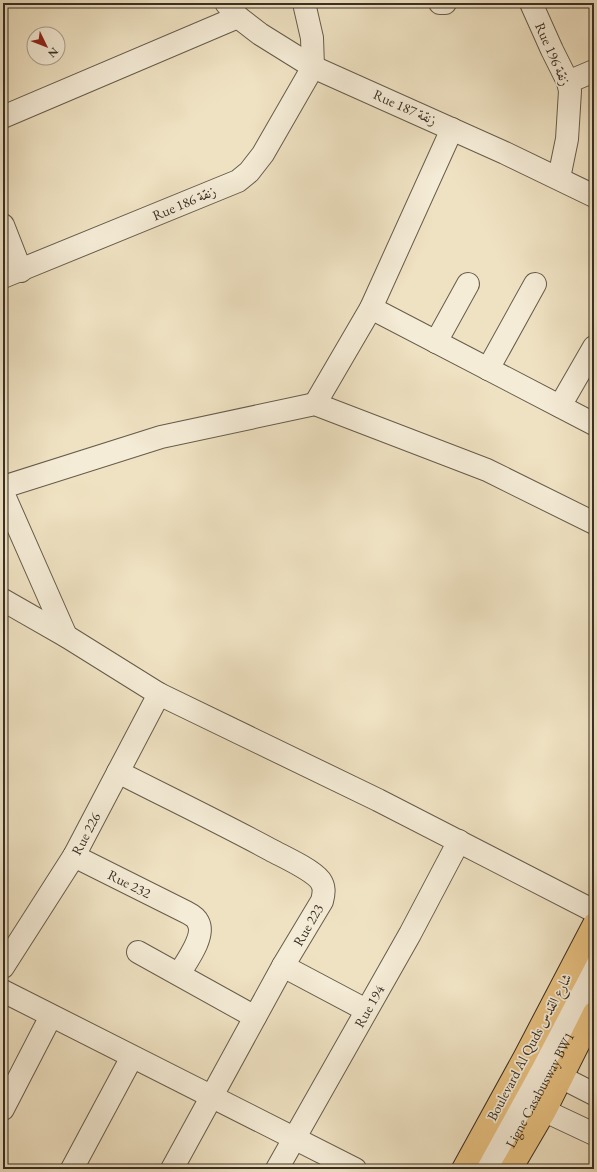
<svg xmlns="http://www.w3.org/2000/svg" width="597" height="1172" font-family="'EB Garamond',Amiri,serif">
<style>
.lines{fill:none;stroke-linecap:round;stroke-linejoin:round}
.minor-casing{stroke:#665c4c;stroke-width:24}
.major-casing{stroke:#392f25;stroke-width:24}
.minor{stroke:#f5ecd7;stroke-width:22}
.major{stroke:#e8c181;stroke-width:22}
.labels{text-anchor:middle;stroke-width:3.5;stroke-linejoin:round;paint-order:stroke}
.street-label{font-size:14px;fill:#392f25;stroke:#f5ecd7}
</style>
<rect width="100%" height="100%" fill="#efe2c2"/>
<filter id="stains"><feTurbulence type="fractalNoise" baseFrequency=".005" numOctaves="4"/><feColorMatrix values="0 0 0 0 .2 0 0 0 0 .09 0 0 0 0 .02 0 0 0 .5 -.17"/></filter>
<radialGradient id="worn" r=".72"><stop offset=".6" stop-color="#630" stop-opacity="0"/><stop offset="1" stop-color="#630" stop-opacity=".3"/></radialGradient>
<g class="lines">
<!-- minor casing -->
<g class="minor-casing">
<g id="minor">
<polyline points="226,3 238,17 260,34 313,67 505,153 594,196"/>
<polyline points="440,3 445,3"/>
<polyline points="531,3 552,50 568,82 570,91 567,139 559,178"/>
<polyline points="568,82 594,71"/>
<polyline points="3,117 238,17"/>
<polyline points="3,225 21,271"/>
<polyline points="3,277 238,181 249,172 263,154 313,67 312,38 304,3"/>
<polyline points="371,308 594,424"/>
<polyline points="436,342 468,284"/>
<polyline points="488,369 535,284"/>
<polyline points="315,404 371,308 452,129"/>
<polyline points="560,406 594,347"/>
<polyline points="3,487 161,437 315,404 487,470 594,523"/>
<polyline points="3,493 66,636"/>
<polyline points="3,600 66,636 159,694 378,800 594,911"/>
<path d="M118,772C169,798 221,823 271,850C284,857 311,869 320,880C325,887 324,893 322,901L283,966L172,1169"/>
<path id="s1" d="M74,856L186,912C190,914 196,917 198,922C206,936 186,962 179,974"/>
<polyline points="138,952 255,1017"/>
<polyline points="283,966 366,1010"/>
<path id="s2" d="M3,967L74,856L159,694"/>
<polyline points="3,991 355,1169"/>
<polyline points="545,1069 594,1094"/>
<polyline points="528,1103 594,1134"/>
<polyline points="3,1109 51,1016"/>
<polyline points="72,1169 132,1057"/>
<path id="s3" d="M277,1169L410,934L459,841"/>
<polyline points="477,1169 534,1063 594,959"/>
<path id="s4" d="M497,1169L594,989"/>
</g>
</g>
<!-- major casing -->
<g class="major-casing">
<g id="major">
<polyline points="463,1169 524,1058 594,924"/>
<polyline points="511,1169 545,1111 594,1013"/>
</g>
</g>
<!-- minor -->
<use href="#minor" class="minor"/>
<!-- major -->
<use href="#major" class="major"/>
</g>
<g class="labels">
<!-- street labels -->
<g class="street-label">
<text transform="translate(553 54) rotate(66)" y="5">Rue 196 زنقة</text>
<text transform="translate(405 107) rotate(24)" y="5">Rue 187 زنقة</text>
<text transform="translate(184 203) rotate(-23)" y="5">Rue 186 زنقة</text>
<text dy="5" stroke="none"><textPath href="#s2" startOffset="157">Rue 226</textPath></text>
<text dy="5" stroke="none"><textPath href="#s1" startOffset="62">Rue 232</textPath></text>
<text transform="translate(308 925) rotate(-60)" y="5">Rue 223</text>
<text dy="5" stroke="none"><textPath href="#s3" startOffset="187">Rue 194</textPath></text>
<text transform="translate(529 1047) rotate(-62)" y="5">Boulevard Al Quds شارع القدس</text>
<text dy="5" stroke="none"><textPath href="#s4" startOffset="90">Ligne Casabusway BW1</textPath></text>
</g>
</g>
<!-- margin -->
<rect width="597" height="1172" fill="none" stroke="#efe2c2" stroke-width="16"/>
<rect x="4" y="4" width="589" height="1164" fill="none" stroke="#392f25" stroke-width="2"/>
<rect x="8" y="8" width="581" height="1156" fill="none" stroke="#392f25"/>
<!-- north arrow -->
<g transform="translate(46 46) rotate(133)"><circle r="19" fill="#f5ecd7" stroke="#aaa090"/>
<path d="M0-3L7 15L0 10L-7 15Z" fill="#8f2418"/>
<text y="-6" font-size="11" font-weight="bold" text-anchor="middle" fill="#392f25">N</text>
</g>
<rect width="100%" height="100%" filter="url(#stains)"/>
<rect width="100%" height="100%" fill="url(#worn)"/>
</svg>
